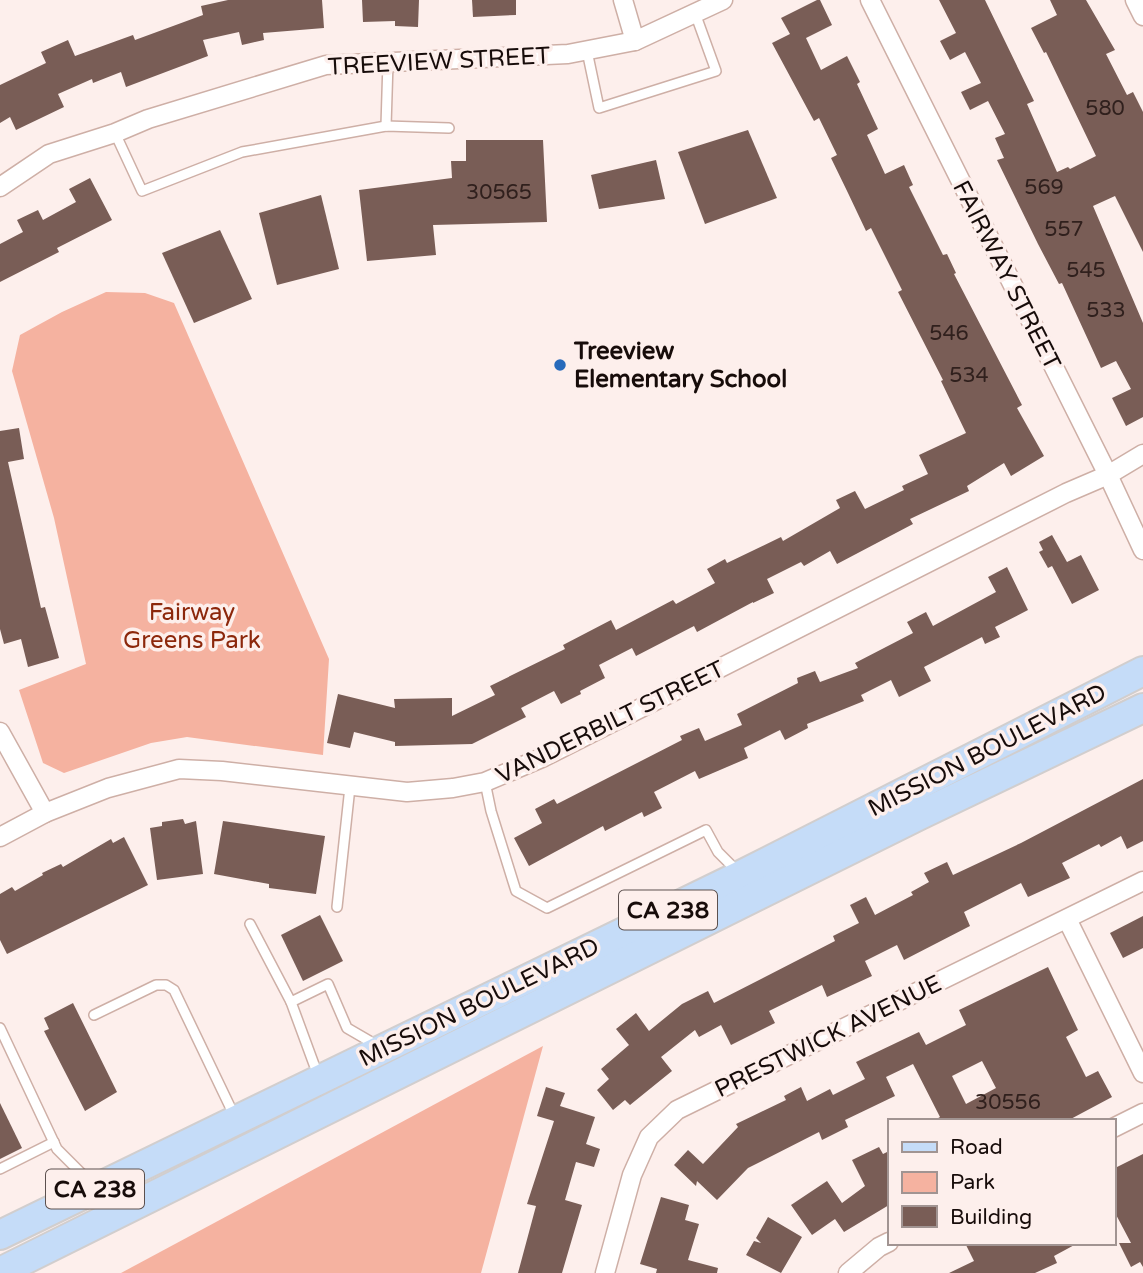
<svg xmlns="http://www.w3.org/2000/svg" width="1143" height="1273" font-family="'Varela Round',sans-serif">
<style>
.green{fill:#f5b2a0}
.building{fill:#795d56;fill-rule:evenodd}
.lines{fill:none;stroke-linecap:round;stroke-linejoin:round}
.lane-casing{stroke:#ceafa6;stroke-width:12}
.street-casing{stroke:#ceafa6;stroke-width:21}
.primary-casing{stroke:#d1cece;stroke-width:32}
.lane{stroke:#fff;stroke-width:9}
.street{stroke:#fff;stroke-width:18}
.primary{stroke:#c5dcf8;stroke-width:28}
.poi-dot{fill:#276abb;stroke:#fdefec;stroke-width:2.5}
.labels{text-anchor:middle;stroke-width:7;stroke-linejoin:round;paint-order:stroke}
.number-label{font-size:21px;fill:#30201d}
.shield{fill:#fdefec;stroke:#5c504e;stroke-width:2}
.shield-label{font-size:23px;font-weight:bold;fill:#170c0a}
.street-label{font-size:24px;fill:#170c0a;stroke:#fdefec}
.poi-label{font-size:24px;font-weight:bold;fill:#170c0a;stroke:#fdefec;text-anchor:start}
.park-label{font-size:24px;fill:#8c270b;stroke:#fdefec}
</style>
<rect width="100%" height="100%" fill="#fdefec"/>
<!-- green -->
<g class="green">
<polygon points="106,292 145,293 174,303 329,659 323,755 187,737 151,743 64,773 43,763 19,690 86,664 54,518 12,371 20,335 62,312"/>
<polygon points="543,1046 481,1273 121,1273"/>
</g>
<!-- building -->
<g class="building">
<polygon points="228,0 322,0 324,28 263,33 264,40 242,45 239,32 203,40 208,56 126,87 121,72 93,83 92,79 58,94 64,107 16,130 10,117 0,123 0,85 46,63 41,52 68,40 75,56 133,35 135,40 203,15 201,6"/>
<polygon points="362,0 419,0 418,27 395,26 395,21 363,22"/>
<polygon points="472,0 516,0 516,15 473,17"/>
<polygon points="817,0 820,0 832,25 806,38 821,70 847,56 860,82 857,84 878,129 867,135 885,174 904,165 913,185 909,187 943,255 947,254 956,273 954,274 1022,405 1017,408 1044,456 1011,476 1004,463 967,486 969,491 910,519 913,524 837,564 830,551 804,566 801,562 767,579 774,593 753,603 753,602 697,632 694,626 636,656 632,648 599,665 605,678 580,691 581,694 561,704 554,691 521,708 526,717 472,744 395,746 395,742 354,732 350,748 327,743 338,694 395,708 394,699 452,698 452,716 495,695 490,686 565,649 563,645 611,620 616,630 673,600 676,604 715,583 707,569 725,559 727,563 781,537 783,541 840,508 836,500 855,491 865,509 904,490 902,486 928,474 919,455 966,433 941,381 943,380 898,292 902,290 871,228 866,231 848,193 831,158 837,155 819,118 814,121 772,43 790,34 781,18"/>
<polygon points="939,0 985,0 1034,101 1027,104 1057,172 1068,167 1070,169 1096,156 1046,52 1044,53 1031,28 1057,15 1050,0 1086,0 1115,50 1106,54 1127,95 1133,92 1143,112 1143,252 1115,196 1093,206 1143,323 1143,417 1126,426 1112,398 1131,389 1116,361 1101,368 1062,283 1059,284 1038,244 997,160 1004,158 995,138 1005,134 988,101 970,110 961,92 981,83 965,52 950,60 940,41 956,33"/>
<polygon points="748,130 777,198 705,224 678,152"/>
<polygon points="466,140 543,140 547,222 433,225 436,255 367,261 359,190 452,178 451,161 466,161"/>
<polygon points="656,160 665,199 599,209 591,175"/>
<polygon points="90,178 112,220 57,248 59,252 0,282 0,244 23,232 17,220 38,210 43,220 76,202 69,189"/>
<polygon points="321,195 339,269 277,285 259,213"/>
<polygon points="220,230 252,299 194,323 162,253"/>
<polygon points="19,428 24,459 8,462 41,608 45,607 59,658 28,667 21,639 4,644 0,629 0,431"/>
<polygon points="1052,535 1067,562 1081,555 1099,590 1072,604 1052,566 1048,568 1039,552 1043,550 1039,542"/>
<polygon points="1007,567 1028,610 995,627 1000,637 985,644 982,637 924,667 931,681 899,697 891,680 861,695 864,701 807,724 808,728 785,740 780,730 744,748 748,758 699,779 695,771 654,792 662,808 644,817 642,812 605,831 603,826 529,866 514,838 542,823 535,809 554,799 557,804 682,740 680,736 699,728 705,741 742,725 737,714 798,683 797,678 815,671 820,682 858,668 855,663 913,633 907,622 926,612 933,626 996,592 988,577"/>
<polygon points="1143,779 1143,841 1127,849 1121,836 1101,847 1099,844 1062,863 1070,878 1028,897 1021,883 964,912 970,926 904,960 897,945 865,961 872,976 827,997 822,985 769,1011 775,1023 731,1045 721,1025 699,1037 695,1030 661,1057 672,1071 630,1105 625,1100 613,1110 597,1090 609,1079 601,1069 629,1045 616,1029 636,1013 649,1031 682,1004 708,991 714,1003 835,941 833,936 859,923 850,905 866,897 875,915 913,895 911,892 929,882 924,873 947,862 953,875 1021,843"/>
<polygon points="183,819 185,824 196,821 203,874 157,880 150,828 162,826 162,822"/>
<polygon points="223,821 325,836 316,894 269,888 269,884 214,874"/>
<polygon points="124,837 148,885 7,954 0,940 0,894 12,887 15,891 43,875 42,873 61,864 63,867 111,839 113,843"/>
<polygon points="320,915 343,961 303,981 281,935"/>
<polygon points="1143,916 1143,948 1123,958 1110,933"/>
<path d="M1048,967L1078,1030L1066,1037L1086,1077L1098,1071L1112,1097L1067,1121H933L940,1117L913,1064L886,1077L895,1096L845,1120L848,1127L822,1140L819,1132L748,1168L717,1200L697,1181L696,1186L674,1165L688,1150L703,1164L738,1127L736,1124L786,1100L784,1096L801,1087L807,1101L830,1089L833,1095L865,1079L856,1062L919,1032L926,1045L966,1025L959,1010ZM982,1061L996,1088L966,1104L952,1076Z"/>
<polygon points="73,1003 117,1092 85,1111 44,1031 49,1029 44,1018"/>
<polygon points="546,1087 565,1093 560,1106 595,1117 586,1144 600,1149 594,1167 576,1162 565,1200 582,1205 562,1273 518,1273 536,1206 527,1204 554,1121 537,1116"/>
<polygon points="0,1103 22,1148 0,1159"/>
<polygon points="879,1147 883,1154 889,1151 889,1205 844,1232 835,1219 812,1235 791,1205 827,1181 842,1203 865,1186 852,1160"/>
<polygon points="1143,1154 1143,1267 1140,1262 1131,1267 1119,1243 1131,1243 1113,1209 1113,1169"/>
<polygon points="661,1197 689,1205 685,1220 699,1224 688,1260 718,1268 717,1273 656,1273 657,1269 640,1264"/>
<polygon points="768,1217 802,1237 781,1273 746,1255 754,1241 761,1243 756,1238"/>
<polygon points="965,1243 1078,1243 1054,1256 1057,1263 1035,1273 949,1273 974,1261"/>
</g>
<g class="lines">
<!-- lane casing -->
<g class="lane-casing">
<g id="lane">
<polyline points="587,51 599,108 716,71 695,13"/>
<polyline points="386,126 388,62"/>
<polyline points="115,133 142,191 242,152 386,126 449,128"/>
<polyline points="485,782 491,811 516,891 547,908 706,830 718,852 737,871"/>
<polyline points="337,907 350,787"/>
<polyline points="250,924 291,1002"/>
<polyline points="94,1015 156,985 166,985 174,990 234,1115"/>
<polyline points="0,1028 57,1149 93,1185"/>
<polyline points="319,1078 291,1002 328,984 347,1028 378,1046"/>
<polyline points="0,1169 54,1142"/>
</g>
</g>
<!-- street casing -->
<g class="street-casing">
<g id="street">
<polyline points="623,0 635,41"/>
<polyline points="870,0 1108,475 1143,550"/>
<polyline points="1135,0 1143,16"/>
<polyline points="0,187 49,154 115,133 148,119 326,65 568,54 635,41 723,0"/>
<polyline points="0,732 45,813"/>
<polyline points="0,837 45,813 108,788 179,769 222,771 407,792 453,788 485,782 544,757 1066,493 1108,475 1143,454"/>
<polyline points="1067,919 1143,1073"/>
<polyline points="1113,1128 1143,1113"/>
<polyline points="605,1273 632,1175 649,1137 677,1110 1143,881"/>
<polyline points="848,1273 879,1247 889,1242"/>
</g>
</g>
<!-- primary casing -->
<g class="primary-casing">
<g id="primary">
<polyline points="0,1235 741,875 1143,671"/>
<polyline points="0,1272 920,815 1143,708"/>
</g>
</g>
<!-- lane -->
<use href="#lane" class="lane"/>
<!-- street -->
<use href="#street" class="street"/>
<!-- primary -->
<use href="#primary" class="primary"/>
</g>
<!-- markers -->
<circle class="poi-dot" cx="560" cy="365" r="7"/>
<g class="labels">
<!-- number labels -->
<g class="number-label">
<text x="1105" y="115">580</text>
<text x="1044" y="194">569</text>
<text x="499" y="199">30565</text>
<text x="1064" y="236">557</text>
<text x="1086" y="277">545</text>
<text x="1106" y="317">533</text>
<text x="949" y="340">546</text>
<text x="969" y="382">534</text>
<text x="1008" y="1109">30556</text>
</g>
<!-- shield labels -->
<g class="shield">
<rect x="619" y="890.5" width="98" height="39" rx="5"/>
<rect x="46" y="1169.5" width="98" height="39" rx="5"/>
</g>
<g class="shield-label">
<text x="668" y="918">CA 238</text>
<text x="95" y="1197">CA 238</text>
</g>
<!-- street labels -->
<g class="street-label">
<text transform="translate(439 61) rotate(-3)" y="8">TREEVIEW STREET</text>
<text transform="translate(1007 275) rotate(63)" y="8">FAIRWAY STREET</text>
<text transform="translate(610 722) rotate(-26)" y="8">VANDERBILT STREET</text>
<text transform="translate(987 750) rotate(-27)" y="8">MISSION BOULEVARD</text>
<text transform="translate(479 1002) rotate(-26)" y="8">MISSION BOULEVARD</text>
<text transform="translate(828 1036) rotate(-26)" y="8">PRESTWICK AVENUE</text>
</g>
<!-- poi labels -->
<g class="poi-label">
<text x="574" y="359">Treeview<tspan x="574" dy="28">Elementary School</tspan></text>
</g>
<!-- park labels -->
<g class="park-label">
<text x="192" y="620">Fairway<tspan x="192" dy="28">Greens Park</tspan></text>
</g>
</g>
<!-- legend -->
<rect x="888" y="1119" width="228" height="126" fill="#fdefec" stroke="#a19492" stroke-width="2"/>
<rect x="902" y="1142" width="35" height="10" fill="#c5dcf8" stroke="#a19492" stroke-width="2"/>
<text x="950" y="1154" font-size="21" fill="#170c0a">Road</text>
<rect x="902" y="1172" width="35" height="21" fill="#f5b2a0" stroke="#a19492" stroke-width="2"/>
<text x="950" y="1189" font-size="21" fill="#170c0a">Park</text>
<rect x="902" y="1206" width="35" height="21" fill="#795d56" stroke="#a19492" stroke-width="2"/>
<text x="950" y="1224" font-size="21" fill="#170c0a">Building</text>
</svg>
